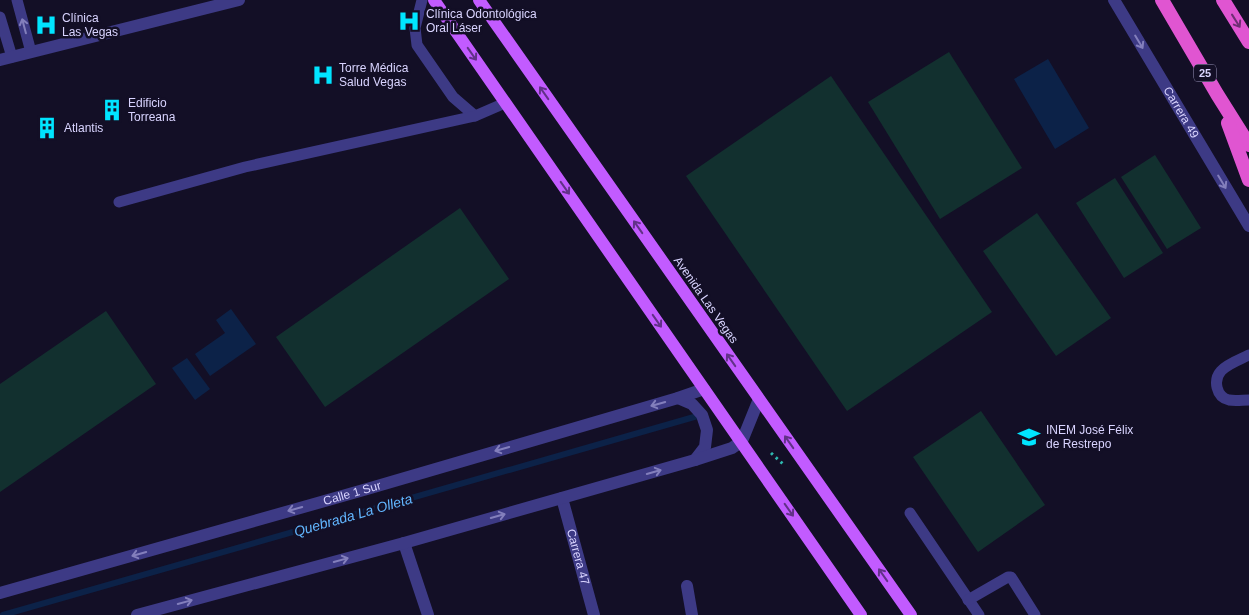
<svg xmlns="http://www.w3.org/2000/svg" width="1249" height="615" font-family="Helvetica,sans-serif">
<style>
.green{fill:#12302f}
.water{fill:#0c2248}
.lines{fill:none;stroke-linecap:round;stroke-linejoin:round}
.stream{stroke:#0c2248;stroke-width:6}
.path{stroke:#2fb8b0;stroke-width:3;stroke-dasharray:2.5 4;stroke-linecap:butt}
.service{stroke:#3d3a85;stroke-width:11}
.minor{stroke:#3d3a85;stroke-width:12}
.tertiary{stroke:#3d3a85;stroke-width:12}
.primary{stroke:#c25bff;stroke-width:12}
.trunk{stroke:#e055d1;stroke-width:14}
.oneway{stroke:#6f2e73}
.oneway2{stroke:#837fbc}
.oneway3{stroke:#623188}
.labels{text-anchor:middle;stroke-width:5;stroke-linejoin:round;paint-order:stroke}
.shield{fill:#130f26;stroke:#9e99be;stroke-width:1}
.shield-label{font-size:11px;font-weight:bold;fill:#d9d4ff}
.poi-label{font-size:12px;fill:#d9d4ff;stroke:#130f26;text-anchor:start}
.street-label{font-size:12px;fill:#d9d4ff;stroke:#130f26}
.water-label{font-size:14px;font-style:italic;fill:#62b6ff;stroke:#130f26}
</style>
<rect width="100%" height="100%" fill="#130f26"/>
<!-- green -->
<g class="green">
<polygon points="949,52 1022,168 940,219 868,102"/>
<polygon points="831,76 992,312 847,411 686,176"/>
<polygon points="1155,155 1201,228 1167,249 1121,177"/>
<polygon points="1115,178 1163,253 1124,278 1076,203"/>
<polygon points="460,208 509,279 325,407 276,337"/>
<polygon points="1037,213 1111,318 1056,356 983,251"/>
<polygon points="106,311 156,384 0,492 0,384"/>
<polygon points="981,411 1045,505 978,552 913,457"/>
</g>
<!-- water -->
<g class="water">
<polygon points="1048,59 1089,128 1055,149 1014,79"/>
<polygon points="231,309 256,344 210,376 195,354 225,333 216,320"/>
<polygon points="187,358 210,389 195,400 172,368"/>
</g>
<g class="lines">
<!-- stream -->
<polyline class="stream" points="3,615 701,415"/>
<!-- path -->
<polyline class="path" points="771,453 783,464"/>
<!-- service -->
<g class="service">
<polyline points="17,0 31,52"/>
<polyline points="422,0 415,28 417,45 453,97 475,116"/>
<polyline points="0,17 12,57"/>
<polyline points="119,202 245,167 475,116 505,103"/>
<path d="M1249,355C1241,359 1227,364 1221,371C1213,380 1216,397 1229,400C1235,401 1243,400 1249,400"/>
<polyline points="910,513 979,615"/>
<polyline points="968,600 1008,577 1011,577 1035,615"/>
</g>
<!-- minor -->
<g class="minor">
<path id="s1" d="M1114,0L1249,226"/>
<polyline points="0,60 239,0"/>
<path id="s2" d="M562,498L594,615"/>
<polyline points="404,543 428,615"/>
<polyline points="687,586 692,615"/>
</g>
<!-- tertiary -->
<g class="tertiary">
<polyline points="678,398 692,404 702,415 707,430 705,447 695,460"/>
<path id="s3" d="M0,593L367,489L678,398L704,389"/>
<polyline points="137,615 404,543 695,460 732,448 742,441 759,399"/>
</g>
<!-- primary -->
<g class="primary">
<polyline points="434,0 861,615"/>
<polyline points="479,0 911,615"/>
</g>
<!-- trunk -->
<g class="trunk">
<polyline points="1162,0 1217,94 1249,145"/>
<polyline points="1223,0 1249,42"/>
<polyline points="1228,123 1249,180"/>
</g>
</g>
<!-- one-way arrows -->
<defs><path id="oneway-shaft" d="M-6 0H5M1.5-3L5.5 0L1.5 3" fill="none" stroke-width="1.6" stroke-linecap="round" stroke-linejoin="round" transform="scale(1.25)"/></defs>
<use class="oneway" href="#oneway-shaft" transform="translate(1236 21) rotate(58)"/>
<g class="oneway2">
<use href="#oneway-shaft" transform="translate(24 26) rotate(-105)"/>
<use href="#oneway-shaft" transform="translate(1139 42) rotate(59)"/>
<use href="#oneway-shaft" transform="translate(1222 182) rotate(59)"/>
<use href="#oneway-shaft" transform="translate(658 404) rotate(164)"/>
<use href="#oneway-shaft" transform="translate(502 449) rotate(164)"/>
<use href="#oneway-shaft" transform="translate(654 472) rotate(-16)"/>
<use href="#oneway-shaft" transform="translate(295 509) rotate(164)"/>
<use href="#oneway-shaft" transform="translate(498 516) rotate(-16)"/>
<use href="#oneway-shaft" transform="translate(139 554) rotate(164)"/>
<use href="#oneway-shaft" transform="translate(341 560) rotate(-15)"/>
<use href="#oneway-shaft" transform="translate(185 602) rotate(-15)"/>
</g>
<g class="oneway3">
<use href="#oneway-shaft" transform="translate(472 54) rotate(55)"/>
<use href="#oneway-shaft" transform="translate(544 93) rotate(-125)"/>
<use href="#oneway-shaft" transform="translate(565 188) rotate(55)"/>
<use href="#oneway-shaft" transform="translate(638 227) rotate(-125)"/>
<use href="#oneway-shaft" transform="translate(657 321) rotate(55)"/>
<use href="#oneway-shaft" transform="translate(731 360) rotate(-125)"/>
<use href="#oneway-shaft" transform="translate(789 442) rotate(-125)"/>
<use href="#oneway-shaft" transform="translate(789 510) rotate(55)"/>
<use href="#oneway-shaft" transform="translate(883 575) rotate(-125)"/>
</g>
<!-- icons -->
<defs>
<g id="hospital-bare" transform="scale(1.725)"><path d="M-5-5h3v3.5h4V-5h3V5h-3V1.5h-4V5h-3Z" fill="#00e5ff" stroke="#130f26" stroke-width="2.5" paint-order="stroke"/></g>
<g id="building-bare" transform="scale(1.725)"><path d="M-4-6H4V6H1V3H-1V6H-4ZM-2.5-4.3h1.7v1.8h-1.7ZM.8-4.3h1.7v1.8H.8ZM-2.5-1h1.7V.8h-1.7ZM.8-1h1.7V.8H.8Z" fill="#00e5ff" stroke="#130f26" stroke-width="2.5" paint-order="stroke"/></g>
<g id="school-bare" transform="scale(1.725)"><path d="M0-5L7-2L0 1L-7-2ZM-4 1L0 2.5L4 1V4Q0 6-4 4Z" fill="#00e5ff" stroke="#130f26" stroke-width="2.5" paint-order="stroke"/></g>
</defs>
<g fill-rule="evenodd">
<use href="#hospital-bare" x="409" y="21"/>
<use href="#hospital-bare" x="46" y="25"/>
<use href="#hospital-bare" x="323" y="75"/>
<use href="#building-bare" x="112" y="110"/>
<use href="#building-bare" x="47" y="128"/>
<use href="#school-bare" x="1029" y="437"/>
</g>
<g class="labels">
<!-- shield labels -->
<rect class="shield" x="1194" y="64.5" width="22" height="17" rx="4"/>
<g class="shield-label">
<text x="1205" y="77">25</text>
</g>
<!-- poi labels -->
<g class="poi-label">
<text x="426" y="18">Clínica Odontológica<tspan x="426" dy="14">Oral Láser</tspan></text>
<text x="62" y="22">Clínica<tspan x="62" dy="14">Las Vegas</tspan></text>
<text x="339" y="72">Torre Médica<tspan x="339" dy="14">Salud Vegas</tspan></text>
<text x="128" y="107">Edificio<tspan x="128" dy="14">Torreana</tspan></text>
<text x="64" y="132">Atlantis</text>
<text x="1046" y="434">INEM José Félix<tspan x="1046" dy="14">de Restrepo</tspan></text>
</g>
<!-- street labels -->
<g class="street-label">
<text dy="4" stroke="none"><textPath href="#s1" startOffset="131">Carrera 49</textPath></text>
<text transform="translate(706 300) rotate(55)" y="4">Avenida Las Vegas</text>
<text dy="4" stroke="none"><textPath href="#s3" startOffset="366">Calle 1 Sur</textPath></text>
<text dy="4" stroke="none"><textPath href="#s2" startOffset="61">Carrera 47</textPath></text>
</g>
<!-- water labels -->
<g class="water-label">
<text transform="translate(353 515) rotate(-16)" y="5">Quebrada La Olleta</text>
</g>
</g>
</svg>
